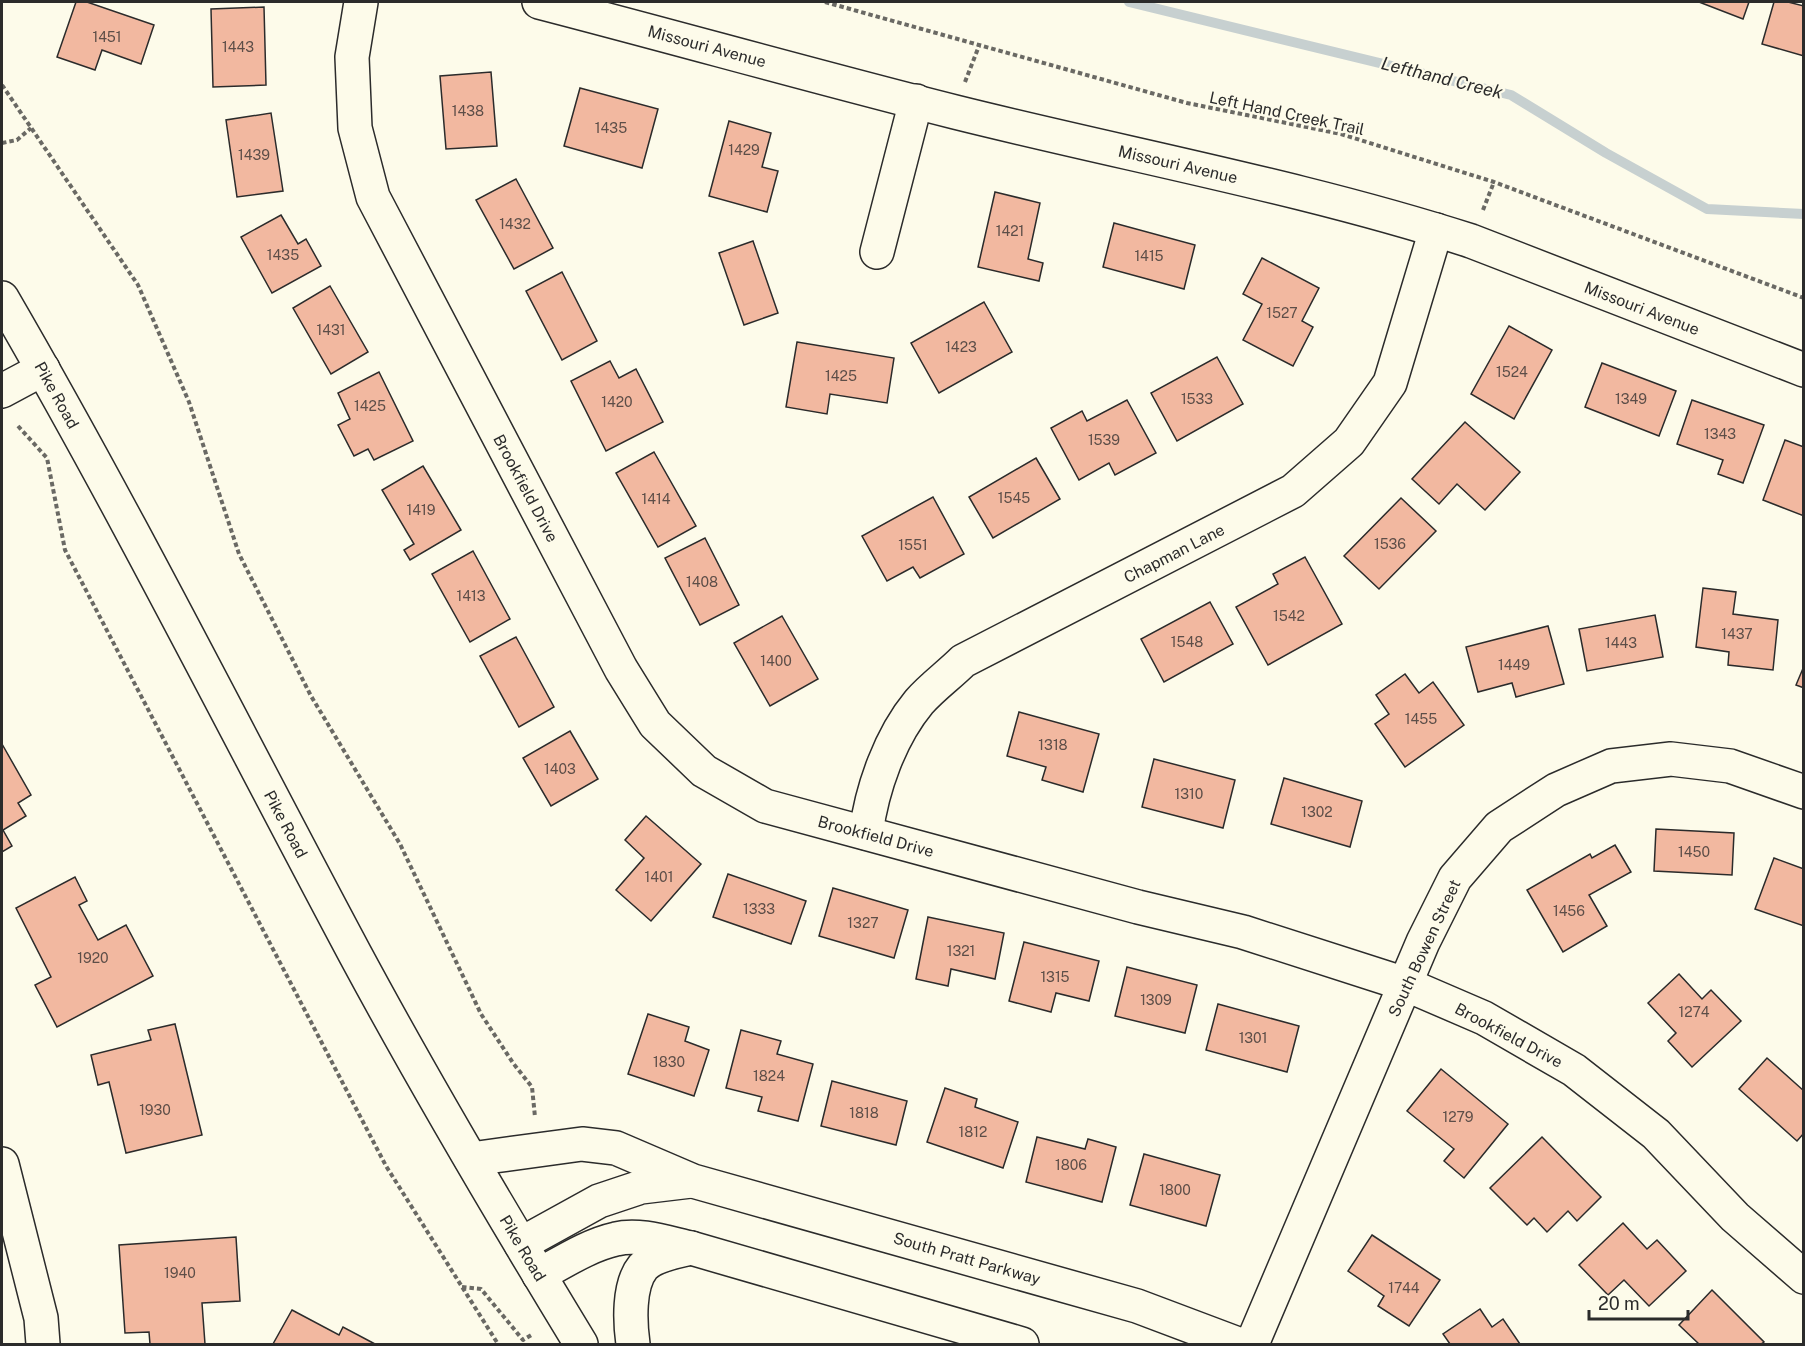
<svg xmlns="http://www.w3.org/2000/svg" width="1805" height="1346" font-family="'Public Sans',sans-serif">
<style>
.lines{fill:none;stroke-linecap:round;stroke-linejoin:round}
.stream{stroke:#c7d0d0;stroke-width:10}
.building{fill:#f2b8a0;stroke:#2b2b2b;stroke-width:1.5}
.minor-casing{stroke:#2b2b2b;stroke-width:36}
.major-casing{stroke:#2b2b2b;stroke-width:36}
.path{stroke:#6a6964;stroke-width:4;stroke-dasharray:4.5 3;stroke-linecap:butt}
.minor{stroke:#fdfbea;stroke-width:33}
.major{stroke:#fdfbea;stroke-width:33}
.labels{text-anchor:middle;stroke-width:4.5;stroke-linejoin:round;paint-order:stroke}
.number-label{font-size:14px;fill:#5d4e48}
.street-label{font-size:16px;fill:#2b2b2b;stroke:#fdfbea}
.water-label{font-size:18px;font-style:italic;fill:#2b2b2b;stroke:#fdfbea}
</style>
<rect width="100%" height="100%" fill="#fdfbea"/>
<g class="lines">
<!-- stream -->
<polyline class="stream" points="1129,2 1511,95 1606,153 1707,209 1804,214"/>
</g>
<!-- building -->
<g class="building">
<polygon points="76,2 87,2 154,25 141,64 102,50 95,70 57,57"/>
<polygon points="1699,2 1749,2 1743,19"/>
<polygon points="1774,2 1788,2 1804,6 1804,56 1762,44"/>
<polygon points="264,7 266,85 213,87 211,9"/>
<polygon points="491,72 497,146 446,149 440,76"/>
<polygon points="580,88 658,109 642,168 564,146"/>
<polygon points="271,113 283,191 237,197 226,120"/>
<polygon points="729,121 771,133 762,167 778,171 767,212 709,196"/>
<polygon points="516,179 553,248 514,269 476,200"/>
<polygon points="995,192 1040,203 1028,259 1043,263 1039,281 978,267"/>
<polygon points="281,215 298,244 306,239 321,266 272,293 241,237"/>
<polygon points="1114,223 1195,245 1184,289 1103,267"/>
<polygon points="753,241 778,313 744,325 719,253"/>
<polygon points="1262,258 1319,288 1302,321 1313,327 1293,366 1243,340 1262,304 1243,294"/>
<polygon points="562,272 597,341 562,360 526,291"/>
<polygon points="330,286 368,352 331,374 293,308"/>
<polygon points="984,302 1012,352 939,393 911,343"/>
<polygon points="1509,326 1552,350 1514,419 1471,394"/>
<polygon points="797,342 894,358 887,403 830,394 827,414 786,407"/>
<polygon points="1217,357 1243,404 1177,441 1151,393"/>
<polygon points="610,361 619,378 636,369 663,422 606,451 571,381"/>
<polygon points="1602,363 1676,391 1659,436 1585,407"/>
<polygon points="379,372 413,441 374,460 368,449 354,456 338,425 350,419 338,393"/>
<polygon points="1127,400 1156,453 1115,475 1109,463 1079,480 1051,428 1082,411 1087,421"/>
<polygon points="1692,400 1764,425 1743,483 1718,474 1723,460 1677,444"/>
<polygon points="1465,422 1520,472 1485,510 1457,484 1439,504 1412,479"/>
<polygon points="1785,440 1804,447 1804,516 1763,500"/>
<polygon points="654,452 696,526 658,547 616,473"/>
<polygon points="1036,458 1060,499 993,538 969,497"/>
<polygon points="423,466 461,530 410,560 404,550 414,544 382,490"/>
<polygon points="933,497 964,554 920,578 913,567 887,581 862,536"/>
<polygon points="1401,498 1436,531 1379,589 1344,556"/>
<polygon points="705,538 739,605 700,625 665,558"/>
<polygon points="473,551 510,619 470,642 432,574"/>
<polygon points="1305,557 1342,624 1268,665 1236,607 1278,584 1273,574"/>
<polygon points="1703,588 1736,592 1733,614 1778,620 1773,670 1728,665 1729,652 1696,647"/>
<polygon points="1210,602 1233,644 1164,682 1141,639"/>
<polygon points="1655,615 1663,657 1587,671 1579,629"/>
<polygon points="782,616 818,679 770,706 734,643"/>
<polygon points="1548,626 1564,684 1516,697 1512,683 1478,692 1466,647"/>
<polygon points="516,637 554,707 519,727 480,656"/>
<polygon points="1804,666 1804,688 1796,685"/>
<polygon points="1405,674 1419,693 1433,682 1464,725 1405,767 1375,724 1389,714 1376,695"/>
<polygon points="1019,712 1099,734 1083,792 1042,780 1046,767 1007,756"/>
<polygon points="570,731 598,779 551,806 523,758"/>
<polygon points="2,744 31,795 18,803 26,816 3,830 12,846 2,852"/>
<polygon points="1154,759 1235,780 1223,828 1142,807"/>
<polygon points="1284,778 1362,801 1350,847 1271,824"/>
<polygon points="646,816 701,864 651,921 616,890 644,858 625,840"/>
<polygon points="1656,829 1734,833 1732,875 1654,871"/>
<polygon points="1615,845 1631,872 1589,895 1607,926 1563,952 1527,890 1590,854 1592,858"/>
<polygon points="1774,858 1804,869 1804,926 1755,909"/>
<polygon points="728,874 806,901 791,944 713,917"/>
<polygon points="75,877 87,901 79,905 98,940 126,925 153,976 57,1027 35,985 51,977 16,908"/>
<polygon points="833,888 908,910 894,958 819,936"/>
<polygon points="928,917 1004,933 995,979 951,969 948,986 916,979"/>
<polygon points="1024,942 1099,961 1089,1001 1056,993 1051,1012 1009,1001"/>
<polygon points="1127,967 1197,985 1185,1033 1115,1016"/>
<polygon points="1679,974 1702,999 1711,990 1741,1021 1692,1067 1668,1041 1676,1033 1648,1003"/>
<polygon points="1218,1004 1299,1026 1287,1072 1206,1050"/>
<polygon points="648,1014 689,1027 685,1041 709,1050 694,1096 628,1074"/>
<polygon points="175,1024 202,1135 126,1153 109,1082 98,1085 91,1055 151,1040 148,1030"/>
<polygon points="741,1030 781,1041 777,1054 813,1064 798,1121 758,1111 762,1097 726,1088"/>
<polygon points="1767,1058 1804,1091 1804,1133 1797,1141 1739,1089"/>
<polygon points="1441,1069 1508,1124 1464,1178 1444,1161 1454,1149 1407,1111"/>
<polygon points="832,1081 907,1101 896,1145 821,1126"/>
<polygon points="945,1088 977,1099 975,1107 1018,1122 1003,1168 927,1142"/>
<polygon points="1037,1137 1085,1149 1088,1139 1116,1147 1102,1202 1026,1182"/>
<polygon points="1542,1137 1601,1197 1577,1221 1568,1211 1547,1232 1534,1218 1527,1225 1490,1188"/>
<polygon points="1144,1154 1220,1175 1206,1226 1130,1205"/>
<polygon points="1623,1223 1647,1249 1657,1240 1686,1271 1649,1306 1624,1280 1608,1295 1579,1265"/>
<polygon points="1372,1235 1440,1280 1409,1326 1378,1306 1384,1296 1348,1271"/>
<polygon points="236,1237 240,1301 202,1303 205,1344 150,1344 149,1332 125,1333 119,1245"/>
<polygon points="1712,1290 1764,1342 1761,1344 1699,1344 1679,1325"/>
<polygon points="1480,1309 1492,1327 1503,1319 1520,1344 1450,1344 1443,1334"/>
<polygon points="292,1310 339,1335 343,1327 375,1344 273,1344"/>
</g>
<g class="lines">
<!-- minor casing -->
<g class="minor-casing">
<g id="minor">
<polyline points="361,2 352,57 355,128 373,197 621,669 655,724 704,771 765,806 1138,907 1243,932 1405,984 1484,1018 1574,1070 1656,1134 1735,1217 1804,1277"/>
<path d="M539,2C678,38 816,77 955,112C1127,155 1303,187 1471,241L1804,370"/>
<polyline points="877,252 916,101"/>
<polyline points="2,391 43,369"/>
<path d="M866,833C872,788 890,737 919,702C932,687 949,675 963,661L1293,491L1349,442L1390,383L1436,230"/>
<polyline points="471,1159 582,1144 616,1148 693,1181 1137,1306 1238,1344"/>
<polyline points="2,1164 41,1318 43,1344"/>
<polyline points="521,1244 599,1201 641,1187 691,1181"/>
<path d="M539,1275C563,1262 589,1245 616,1239C639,1233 668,1243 691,1248L1022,1344"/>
<path d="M633,1344C630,1323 628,1285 643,1267C652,1256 677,1251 691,1248"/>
<polyline points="1252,1344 1423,942 1455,878 1499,827 1556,790 1611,766 1671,759 1730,766 1804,792"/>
</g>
</g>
<!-- major casing -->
<g class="major-casing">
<path id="major" d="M2,298C127,513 238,735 355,954C426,1086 503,1216 581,1344"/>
</g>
<!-- path -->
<g class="path">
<polyline points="825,2 1187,103 1341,134 1494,182 1804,298"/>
<polyline points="965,82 979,46"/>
<polyline points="2,85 138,285 189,402 239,554 311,696 400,844 481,1014 513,1063 532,1087 535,1117"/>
<polyline points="2,143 17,140 31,128"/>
<polyline points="1483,210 1494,182"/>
<polyline points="18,426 47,458 65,550 386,1166 498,1344"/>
<polyline points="462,1287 481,1289 523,1340 533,1334"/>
</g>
<!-- minor -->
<use href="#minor" class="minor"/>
<!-- major -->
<use href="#major" class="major"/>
</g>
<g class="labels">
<!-- number labels -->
<g class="number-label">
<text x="107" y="42">1451</text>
<text x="238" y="52">1443</text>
<text x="468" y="116">1438</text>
<text x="611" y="133">1435</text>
<text x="744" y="155">1429</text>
<text x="254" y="160">1439</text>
<text x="515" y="229">1432</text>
<text x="1010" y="236">1421</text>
<text x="283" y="260">1435</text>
<text x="1149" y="261">1415</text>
<text x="1282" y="318">1527</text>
<text x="331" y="335">1431</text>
<text x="961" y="352">1423</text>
<text x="1512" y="377">1524</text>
<text x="841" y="381">1425</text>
<text x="1197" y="404">1533</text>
<text x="1631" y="404">1349</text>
<text x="617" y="407">1420</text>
<text x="370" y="411">1425</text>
<text x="1720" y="439">1343</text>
<text x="1104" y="445">1539</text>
<text x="1014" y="503">1545</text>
<text x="656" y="504">1414</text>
<text x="421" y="515">1419</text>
<text x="1390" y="549">1536</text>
<text x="913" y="550">1551</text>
<text x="702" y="587">1408</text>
<text x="471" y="601">1413</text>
<text x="1289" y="621">1542</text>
<text x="1737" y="639">1437</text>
<text x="1187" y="647">1548</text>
<text x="1621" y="648">1443</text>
<text x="776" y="666">1400</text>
<text x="1514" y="670">1449</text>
<text x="1421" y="724">1455</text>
<text x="1053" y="750">1318</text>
<text x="560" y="774">1403</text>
<text x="1189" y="799">1310</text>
<text x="1317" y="817">1302</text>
<text x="1694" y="857">1450</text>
<text x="659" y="882">1401</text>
<text x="759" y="914">1333</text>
<text x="1569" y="916">1456</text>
<text x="863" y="928">1327</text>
<text x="961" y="956">1321</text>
<text x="93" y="963">1920</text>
<text x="1055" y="982">1315</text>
<text x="1156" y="1005">1309</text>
<text x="1694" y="1017">1274</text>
<text x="1253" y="1043">1301</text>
<text x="669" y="1067">1830</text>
<text x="769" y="1081">1824</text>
<text x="155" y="1115">1930</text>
<text x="864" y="1118">1818</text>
<text x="1458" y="1122">1279</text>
<text x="973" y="1137">1812</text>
<text x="1071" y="1170">1806</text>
<text x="1175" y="1195">1800</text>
<text x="180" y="1278">1940</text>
<text x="1404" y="1293">1744</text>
</g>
<!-- street labels -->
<g class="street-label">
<text transform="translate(707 46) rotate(15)" y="6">Missouri Avenue</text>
<text transform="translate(1287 113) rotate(12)" y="6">Left Hand Creek Trail</text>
<text transform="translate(1178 164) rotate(13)" y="6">Missouri Avenue</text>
<text transform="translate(1642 308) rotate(21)" y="6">Missouri Avenue</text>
<text transform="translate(57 395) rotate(61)" y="6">Pike Road</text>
<text transform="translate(526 488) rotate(62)" y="6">Brookfield Drive</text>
<text transform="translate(1174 553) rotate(-27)" y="6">Chapman Lane</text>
<text transform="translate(286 824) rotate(62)" y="6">Pike Road</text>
<text transform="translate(876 836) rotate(15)" y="6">Brookfield Drive</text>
<text transform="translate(1424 948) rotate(-65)" y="6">South Bowen Street</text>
<text transform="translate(1509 1035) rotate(28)" y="6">Brookfield Drive</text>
<text transform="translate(523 1248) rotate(59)" y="6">Pike Road</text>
<text transform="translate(967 1258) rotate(16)" y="6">South Pratt Parkway</text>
</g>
<!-- water labels -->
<g class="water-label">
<text transform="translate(1442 78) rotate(14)" y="6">Lefthand Creek</text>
</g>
</g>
<!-- border -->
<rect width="1805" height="1346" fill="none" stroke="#2b2b2b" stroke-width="6"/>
<!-- scale -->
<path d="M1589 1310v9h99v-9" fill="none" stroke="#2b2b2b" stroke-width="3"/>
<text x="1598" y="1310" font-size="18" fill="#2b2b2b" stroke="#fdfbea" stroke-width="4.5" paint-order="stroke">20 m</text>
</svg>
